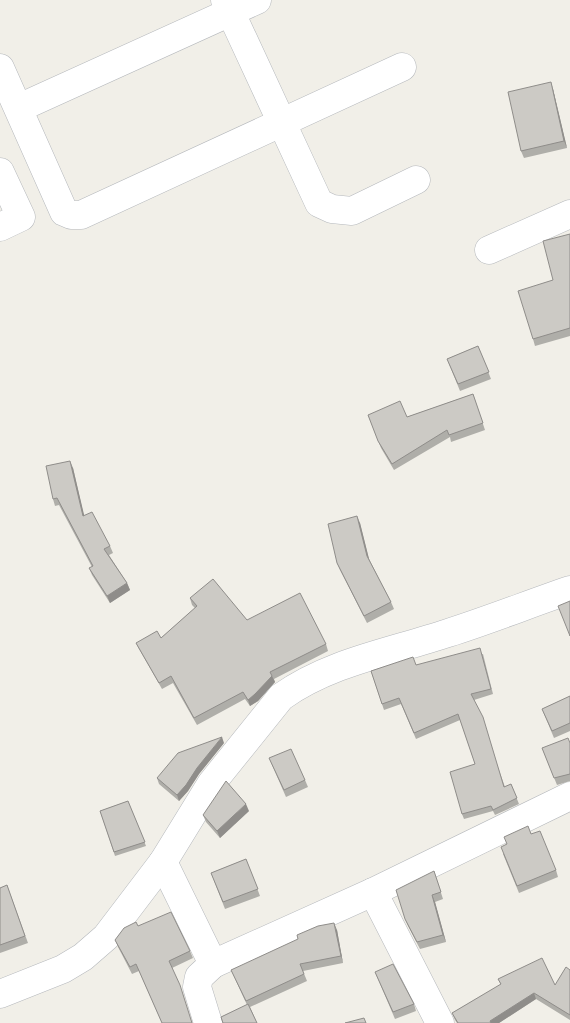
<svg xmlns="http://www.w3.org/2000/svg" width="570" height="1023" font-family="Signika,sans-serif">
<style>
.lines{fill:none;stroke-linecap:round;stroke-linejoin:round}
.minor-casing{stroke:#b5b8bc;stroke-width:29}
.minor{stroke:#fff;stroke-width:28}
.wall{fill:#afaea9}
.shaded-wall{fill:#8f8d8a}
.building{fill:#cccac5;stroke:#8f8d8a}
</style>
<rect width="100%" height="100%" fill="#f1efe8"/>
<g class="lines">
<!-- minor casing -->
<g class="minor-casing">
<g id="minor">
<polyline points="225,0 319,203 332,209 352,211 416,180"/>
<polyline points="0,68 64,212 71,215 81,215 402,67"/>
<polyline points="19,108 257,0"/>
<polyline points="0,172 21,217 0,227"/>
<polyline points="489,250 570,214"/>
<polyline points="163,862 213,964 373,892 570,796"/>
<polyline points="373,892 440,1023"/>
<path d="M0,994L63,969L83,957L106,937L163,862L211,784L281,697C330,662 391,652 448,633C489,620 529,604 570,590"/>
<polyline points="208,1023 197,987 199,977 213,964"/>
</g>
</g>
<!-- minor -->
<use href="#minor" class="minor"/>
</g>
<!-- wall -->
<g class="wall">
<polygon points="553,89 567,148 524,158 521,151"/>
<polygon points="570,234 570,336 535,346 533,339"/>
<polygon points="478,346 491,379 460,391 447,359"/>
<polygon points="473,394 485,430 451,442 450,437 394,470 381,448 368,415 407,417"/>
<polygon points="73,468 84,516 110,546 113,553 109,555 127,583 130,590 110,603 92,575 89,568 92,567 59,505 55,506 53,499"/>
<polygon points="360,523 369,559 391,602 394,609 367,623 340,570 337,563"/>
<polygon points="190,598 247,620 326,644 328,651 274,679 275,682 258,701 250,706 245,699 197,725 173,683 162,689 139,649 136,643 161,638 195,608 192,605"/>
<polygon points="483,654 493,694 474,700 505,787 511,784 519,804 495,815 493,811 464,819 462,814 475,764 460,720 416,739 401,704 384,710 371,671 416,665"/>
<polygon points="570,696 570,731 554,738 542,709"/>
<polygon points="224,743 199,774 188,791 179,801 159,784 157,778"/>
<polygon points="570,743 570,781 557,785 542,748"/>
<polygon points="269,758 305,780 308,787 286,797"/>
<polygon points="128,801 146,846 115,856 100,811"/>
<polygon points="249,811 220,838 206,822 203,815"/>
<polygon points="531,834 556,870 558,877 519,893 503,854"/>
<polygon points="246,859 260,896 225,909 211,873"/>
<polygon points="434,871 443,899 435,902 446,942 420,949 408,926 405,919"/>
<polygon points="7,885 28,943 0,953 0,888"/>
<polygon points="138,926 190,951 193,958 172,968 192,1023 162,1023 139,971 132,974 118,947 115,940"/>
<polygon points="337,930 343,963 303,971 307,981 250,1007 257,1023 223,1023 221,1017 247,1005 231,970"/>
<polygon points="570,970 570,1020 536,999 499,1023 457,1023 455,1020 452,1013 501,985 498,979 555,985"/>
<polygon points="375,972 414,1004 416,1011 395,1019"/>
</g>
<!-- shaded-wall -->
<g class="shaded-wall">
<polygon points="551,82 553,89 567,148 564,141"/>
<polygon points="70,461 73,468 86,523 83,516"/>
<polygon points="357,516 360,523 370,563 367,556"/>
<polygon points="127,583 130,590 110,603 107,596"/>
<polygon points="272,676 275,682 258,701 250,706 248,700"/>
<polygon points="222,737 224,743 199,774 188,791 179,801 177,795 197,768"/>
<polygon points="246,804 249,811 220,838 217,831"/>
<polygon points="432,895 435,902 446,942 443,935"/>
<polygon points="334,923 337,930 343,963 341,956"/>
<polygon points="534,993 536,999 499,1023 491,1023 490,1021"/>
</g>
<!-- building -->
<g class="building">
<polygon points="551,82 564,141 521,151 508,92"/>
<polygon points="570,234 570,328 533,339 518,291 553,280 543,241"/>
<polygon points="478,346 489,372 458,384 447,359"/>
<polygon points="473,394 483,423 449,435 447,430 392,464 378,441 368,415 400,401 407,417"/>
<polygon points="70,461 83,516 92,512 110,546 104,549 127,583 107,596 89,568 93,566 57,498 53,499 46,466"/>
<polygon points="357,516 367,556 391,602 364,616 337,563 328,524"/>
<polygon points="213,579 247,620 300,593 326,644 270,672 272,676 255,694 248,700 243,692 194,718 171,676 159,683 136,643 157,631 161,638 197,606 190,598"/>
<polygon points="570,601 570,636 558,606"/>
<polygon points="480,648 491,689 471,694 483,717 504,787 511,784 517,798 493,810 491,806 462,814 450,772 475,764 458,714 414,733 399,698 382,704 371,671 413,657 416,665"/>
<polygon points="570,696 570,723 552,731 542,709"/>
<polygon points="222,737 197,768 186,785 177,795 157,778 178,753"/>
<polygon points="568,738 570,743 570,774 554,778 542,748"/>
<polygon points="291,749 305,780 284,790 269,758"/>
<polygon points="226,781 246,804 217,831 203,815"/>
<polygon points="128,801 145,842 114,852 100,811"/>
<polygon points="528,826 531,834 540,831 556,870 517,886 501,847 507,844 504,837"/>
<polygon points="246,859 258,889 223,902 211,873"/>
<polygon points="434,871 441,892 432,895 443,935 417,942 405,919 396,890"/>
<polygon points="7,885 25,936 0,945 0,888"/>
<polygon points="171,912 190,951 169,961 180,985 192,1023 162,1023 136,964 130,967 115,940 124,928 136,922 138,926"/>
<polygon points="334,923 341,956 300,964 304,974 246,1001 231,970 298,939 297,935 318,926"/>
<polygon points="542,958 555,985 566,967 570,970 570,1015 534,993 490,1021 491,1023 458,1023 452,1013 501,984 498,979"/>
<polygon points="393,964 414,1004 393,1012 375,972"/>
<polygon points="248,1004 257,1023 223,1023 221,1017"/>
<polygon points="364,1018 366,1023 345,1023"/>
</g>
</svg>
